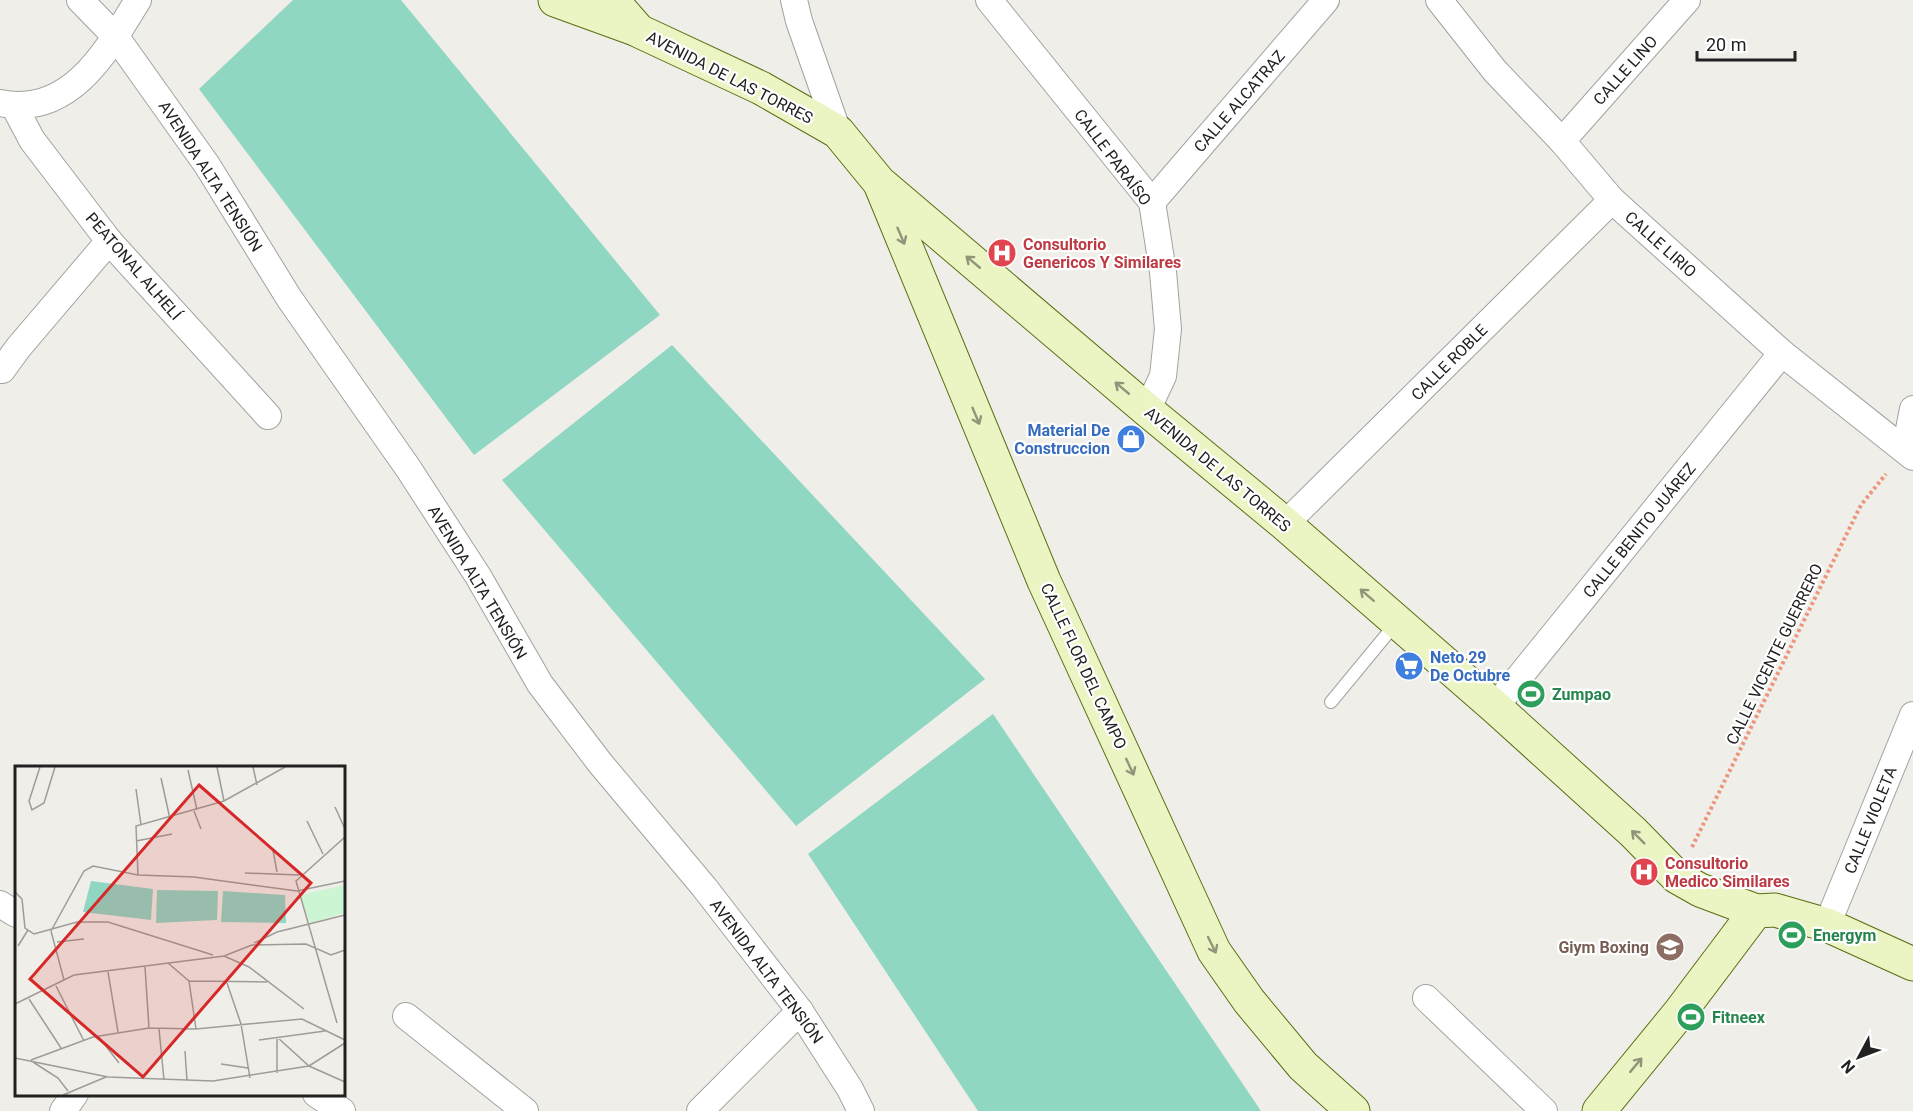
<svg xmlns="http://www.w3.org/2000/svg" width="1913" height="1111" font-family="Roboto,sans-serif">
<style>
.pitch{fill:#8fd7c3}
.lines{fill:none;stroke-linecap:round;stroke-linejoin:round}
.lane-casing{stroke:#a2a2a2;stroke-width:14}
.street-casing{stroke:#a2a2a2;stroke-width:28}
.secondary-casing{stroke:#5a6f11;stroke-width:35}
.path{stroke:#ec957d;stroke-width:4;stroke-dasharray:3 3;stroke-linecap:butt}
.lane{stroke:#fff;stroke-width:12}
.street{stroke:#fff;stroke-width:26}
.secondary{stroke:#ebf4c3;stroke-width:33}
.oneway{stroke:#90957a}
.labels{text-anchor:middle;stroke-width:4.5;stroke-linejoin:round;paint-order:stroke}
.street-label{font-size:16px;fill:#212121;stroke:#fff}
.health-label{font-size:16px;font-weight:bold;fill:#be3a42;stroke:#fff;text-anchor:start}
.shop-label{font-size:16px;font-weight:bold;fill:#366cbe;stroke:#fff;text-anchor:end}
.leisure-label{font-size:16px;font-weight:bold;fill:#27864d;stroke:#fff;text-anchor:start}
.education-label{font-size:16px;font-weight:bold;fill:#785e54;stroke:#fff;text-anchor:end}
.inset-road{fill:none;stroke:#9d9c98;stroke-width:1.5}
.view{fill:#d62828;fill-opacity:0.15;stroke:#d62828;stroke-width:3}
.inset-edge{fill:none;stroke:#212121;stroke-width:3}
</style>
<rect width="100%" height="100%" fill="#f0eee8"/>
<!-- pitch -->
<g class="pitch">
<polygon points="293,0 401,0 660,315 474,455 199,89"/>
<polygon points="672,345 985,679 796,826 502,480"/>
<polygon points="993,714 1261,1111 978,1111 808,854"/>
</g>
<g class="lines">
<!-- lane casing -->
<g class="lane-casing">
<polyline id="lane" points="1331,702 1397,622"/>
</g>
<!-- street casing -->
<g class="street-casing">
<g id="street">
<polyline points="80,0 116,37 207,165 289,298 408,468 478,576 540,684 600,763 704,887 800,1011 850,1089 861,1111"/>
<polyline points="794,0 799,21 838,132"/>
<polyline points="989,0 1152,202 1163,272 1168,329 1163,376 1147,410"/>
<polyline points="1439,0 1495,71 1562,141 1612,200 1782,353 1913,457"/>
<path d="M0,103C70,118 107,51 138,0"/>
<polyline points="14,106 32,140 109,241 268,416"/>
<polyline points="1562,141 1687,0"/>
<polyline points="1152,202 1326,0"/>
<polyline points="2,370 18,348 109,241"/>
<polyline points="1905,450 1913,409"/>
<polyline points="1285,524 1612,200"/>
<polyline points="1495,707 1782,353"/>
<polyline points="0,904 16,914"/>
<polyline points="1827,925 1913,715"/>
<polyline points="1426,998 1544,1111"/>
<polyline points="406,1016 525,1111"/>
<polyline points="316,1094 342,1111"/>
<polyline points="63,1111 75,1094"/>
<polyline points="700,1111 800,1011"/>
</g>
</g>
<!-- secondary casing -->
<g class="secondary-casing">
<g id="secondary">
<polyline points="555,0 635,29"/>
<polyline points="612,0 639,31 761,88 838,132 879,182 1147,410 1285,524 1495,707 1633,832 1677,877 1700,890 1756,911 1775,910 1827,925 1913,964"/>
<polyline points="881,186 1044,581 1214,951 1249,1001 1303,1066 1353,1111"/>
<polyline points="1599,1111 1680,1012 1756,911"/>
</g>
</g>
<!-- path -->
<polyline class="path" points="1692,847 1861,505 1886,474"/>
<!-- lane -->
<use href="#lane" class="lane"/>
<!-- street -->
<use href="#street" class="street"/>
<!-- secondary -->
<use href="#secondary" class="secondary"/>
</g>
<!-- one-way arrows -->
<defs><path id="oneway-shaft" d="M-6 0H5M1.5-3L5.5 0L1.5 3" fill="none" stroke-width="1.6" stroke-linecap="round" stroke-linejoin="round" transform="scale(1.5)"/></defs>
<g class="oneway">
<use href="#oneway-shaft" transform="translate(901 236) rotate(67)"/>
<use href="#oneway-shaft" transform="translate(973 262) rotate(-140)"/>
<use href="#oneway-shaft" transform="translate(1122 388) rotate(-140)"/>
<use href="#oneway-shaft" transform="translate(976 416) rotate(67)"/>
<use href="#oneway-shaft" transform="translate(1367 595) rotate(-139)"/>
<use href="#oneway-shaft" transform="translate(1130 767) rotate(65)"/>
<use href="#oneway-shaft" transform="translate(1638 837) rotate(-135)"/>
<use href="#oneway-shaft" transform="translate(1212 945) rotate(64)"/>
<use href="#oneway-shaft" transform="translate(1636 1065) rotate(-50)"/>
</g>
<!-- icons -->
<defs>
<g id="hospital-disc" transform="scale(1.5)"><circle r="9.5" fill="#e0444e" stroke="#fff"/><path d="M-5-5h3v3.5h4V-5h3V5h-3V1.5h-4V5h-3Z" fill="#fff"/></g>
<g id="shop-disc" transform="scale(1.5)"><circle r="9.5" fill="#3f7fe0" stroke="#fff"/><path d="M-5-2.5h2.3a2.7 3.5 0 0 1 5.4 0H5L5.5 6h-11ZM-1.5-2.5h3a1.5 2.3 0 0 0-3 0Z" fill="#fff"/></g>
<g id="supermarket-disc" transform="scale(1.5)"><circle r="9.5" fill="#3f7fe0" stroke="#fff"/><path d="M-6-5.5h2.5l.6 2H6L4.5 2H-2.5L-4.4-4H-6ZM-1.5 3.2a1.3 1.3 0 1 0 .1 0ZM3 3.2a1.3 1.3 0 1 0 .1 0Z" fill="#fff"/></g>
<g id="stadium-disc" transform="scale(1.5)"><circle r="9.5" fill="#2e9e5b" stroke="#fff"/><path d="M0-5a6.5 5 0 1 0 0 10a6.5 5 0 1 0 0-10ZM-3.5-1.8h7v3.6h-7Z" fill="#fff"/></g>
<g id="school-disc" transform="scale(1.5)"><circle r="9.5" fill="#8d6e63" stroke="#fff"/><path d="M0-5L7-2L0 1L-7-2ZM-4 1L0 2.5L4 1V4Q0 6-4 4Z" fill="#fff"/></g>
</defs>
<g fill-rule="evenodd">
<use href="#hospital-disc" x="1002" y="253"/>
<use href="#shop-disc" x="1131" y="439"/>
<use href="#supermarket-disc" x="1409" y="666"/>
<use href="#stadium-disc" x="1531" y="694"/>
<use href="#hospital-disc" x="1644" y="872"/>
<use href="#stadium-disc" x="1792" y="935"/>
<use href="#school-disc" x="1670" y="947"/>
<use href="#stadium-disc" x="1691" y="1017"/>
</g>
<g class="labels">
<!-- street labels -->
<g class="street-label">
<text transform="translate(1625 70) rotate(-48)" y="6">CALLE LINO</text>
<text transform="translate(730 77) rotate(27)" y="6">AVENIDA DE LAS TORRES</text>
<text transform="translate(1239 101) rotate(-49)" y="6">CALLE ALCATRAZ</text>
<text transform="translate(1113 157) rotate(53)" y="6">CALLE PARAÍSO</text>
<text transform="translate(211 176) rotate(57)" y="6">AVENIDA ALTA TENSIÓN</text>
<text transform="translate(1661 244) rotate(42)" y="6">CALLE LIRIO</text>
<text transform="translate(134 266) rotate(49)" y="6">PEATONAL ALHELÍ</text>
<text transform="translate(1449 362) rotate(-45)" y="6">CALLE ROBLE</text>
<text transform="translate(1218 469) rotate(40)" y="6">AVENIDA DE LAS TORRES</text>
<text transform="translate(1639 530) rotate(-51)" y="6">CALLE BENITO JUÁREZ</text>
<text transform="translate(478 582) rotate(59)" y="6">AVENIDA ALTA TENSIÓN</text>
<text transform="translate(1774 654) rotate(-64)" y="6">CALLE VICENTE GUERRERO</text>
<text transform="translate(1084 666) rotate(65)" y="6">CALLE FLOR DEL CAMPO</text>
<text transform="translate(1870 820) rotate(-68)" y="6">CALLE VIOLETA</text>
<text transform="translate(767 971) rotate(53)" y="6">AVENIDA ALTA TENSIÓN</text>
</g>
<!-- health labels -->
<g class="health-label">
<text x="1023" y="250">Consultorio<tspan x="1023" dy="18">Genericos Y Similares</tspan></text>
<text x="1665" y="869">Consultorio<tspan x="1665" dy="18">Medico Similares</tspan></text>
</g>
<!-- shop labels -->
<g class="shop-label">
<text x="1110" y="436">Material De<tspan x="1110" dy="18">Construccion</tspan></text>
<text x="1430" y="663" text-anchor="start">Neto 29<tspan x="1430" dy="18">De Octubre</tspan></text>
</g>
<!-- leisure labels -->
<g class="leisure-label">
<text x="1552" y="700">Zumpao</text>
<text x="1813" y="941">Energym</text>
<text x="1712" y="1023">Fitneex</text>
</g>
<!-- education labels -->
<g class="education-label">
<text x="1649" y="953">Giym Boxing</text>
</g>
</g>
<!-- overview -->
<g transform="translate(15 766)">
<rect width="330" height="330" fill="#f0eee8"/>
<path d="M330,119V147L295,157L285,129Z" fill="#cbf5d3"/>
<path d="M76,115L138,123L136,154L68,146ZM142,124L203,125L202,154L141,157ZM208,125L270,129L271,157L206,156Z" fill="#8fd7c3"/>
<path class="inset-road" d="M25,1L14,35L17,44L29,37L40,1M202,1L209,35M238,1L242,19M173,4L182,44M146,12L155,53M121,23L126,59M320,41L330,63M179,45L186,63M292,55L308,88M121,75L157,68M258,84L262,106M230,107L284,109M123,109L121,60L209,35L270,1M0,126L7,133L10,162L19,168L62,156H93L198,189M36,165L69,105L78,100L123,109L179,111L282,125L330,115M36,165L49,214M42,176L69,173M239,177L262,166L330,149M3,180L13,164M209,190L234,201L289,243M153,197L174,215L252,216M130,201L134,262M93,206L103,266M174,215L181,263M212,217L226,258L235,312M41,220L69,275M14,233L46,282M0,238L59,209L209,190L237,179L291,178L316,189L330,184M322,257L281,115L330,71M144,263L149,314M83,270L104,297M262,271L294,300L330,316M262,271V307M244,274L310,265M170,285L172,315M0,292L93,311L198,315L294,300L330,277M16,294L78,271L134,262L181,263L287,253L330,274M18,296L43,312L53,325M206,298L233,302M48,329L91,311"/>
<path class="view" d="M184,19L296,117L128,311L15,213Z"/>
<rect width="330" height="330" class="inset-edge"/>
</g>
<!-- north arrow -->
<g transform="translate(1859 1057) rotate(229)" stroke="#ffffff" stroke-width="4.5" paint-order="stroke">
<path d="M0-4.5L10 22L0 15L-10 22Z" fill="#212121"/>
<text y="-9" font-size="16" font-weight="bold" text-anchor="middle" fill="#212121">N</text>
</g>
<!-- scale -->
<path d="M1697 51v9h98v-9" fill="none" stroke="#212121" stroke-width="3"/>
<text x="1706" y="51" font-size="18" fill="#212121" stroke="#ffffff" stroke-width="4.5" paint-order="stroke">20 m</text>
</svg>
